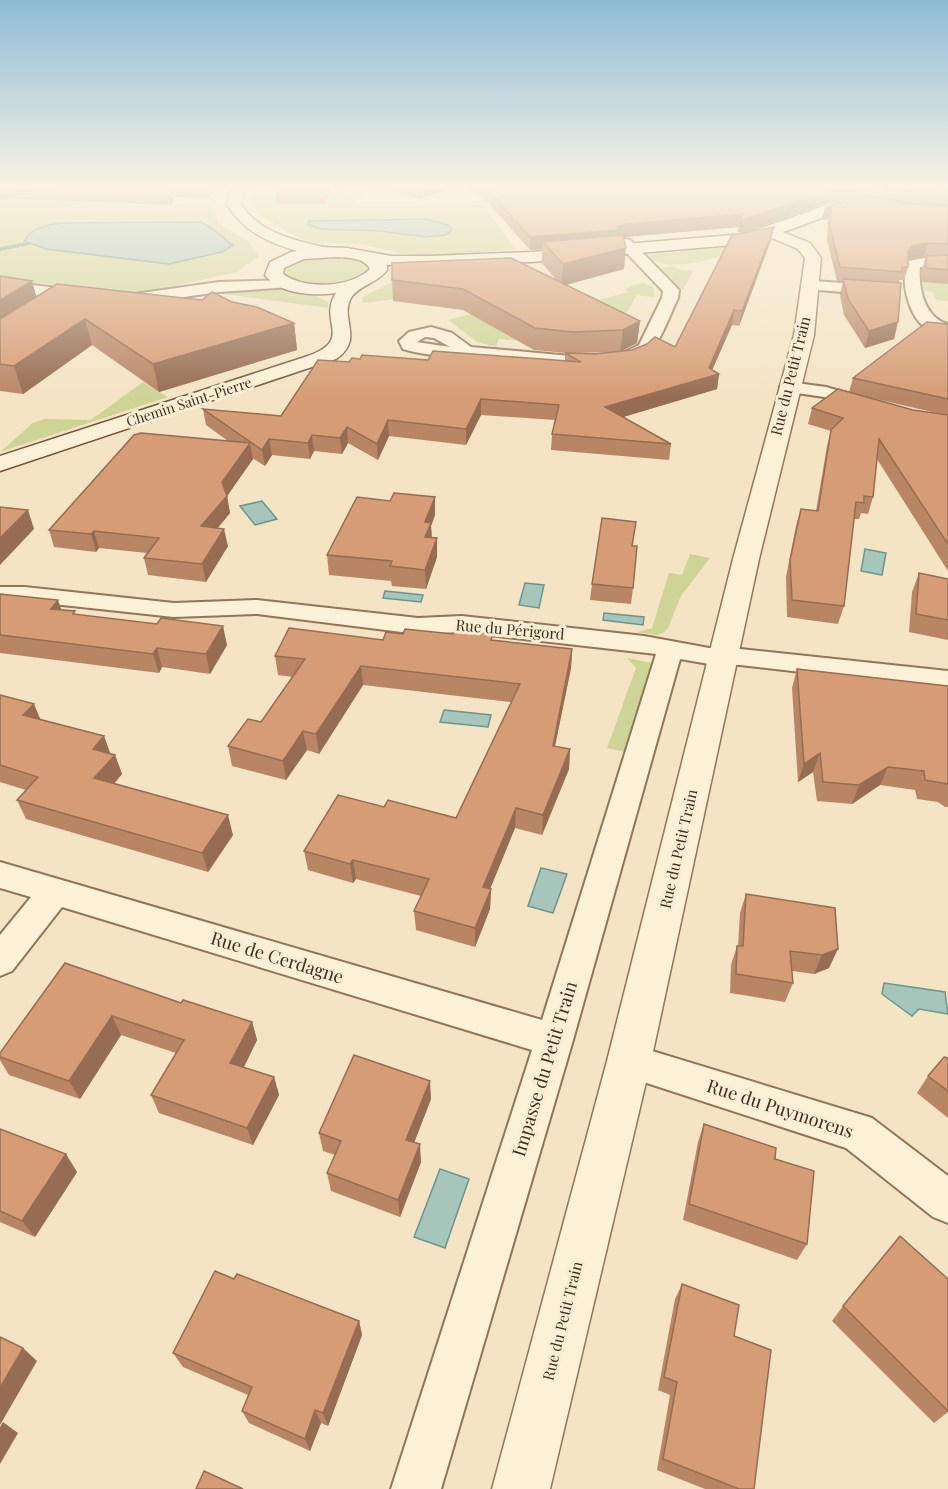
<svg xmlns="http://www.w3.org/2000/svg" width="948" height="1489" font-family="'Playfair Display',serif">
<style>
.green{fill:#cdd496}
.water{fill:#a6c6bc;stroke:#6b968b;stroke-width:1.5}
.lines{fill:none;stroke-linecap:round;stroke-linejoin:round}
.stream{fill:#6b968b;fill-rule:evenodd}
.minor-casing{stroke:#917557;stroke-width:4}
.tertiary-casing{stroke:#917557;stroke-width:3}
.secondary-casing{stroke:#73563a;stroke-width:3}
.minor{fill:#fdf1d8;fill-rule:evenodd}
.tertiary{fill:#fdf1d8;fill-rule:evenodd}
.secondary{fill:#fdf1d8;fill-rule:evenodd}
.wall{fill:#b88665;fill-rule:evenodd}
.shaded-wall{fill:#966d52}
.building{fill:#d69c75;stroke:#966d52;stroke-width:1.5}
.labels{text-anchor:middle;stroke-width:6;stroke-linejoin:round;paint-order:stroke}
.far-street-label{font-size:14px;fill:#3f2d1d;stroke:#faeed4}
.street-label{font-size:15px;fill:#3f2d1d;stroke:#faeed4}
.near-street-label{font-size:18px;fill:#3f2d1d;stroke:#faeed4}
</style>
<rect width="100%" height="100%" fill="#f4e4c4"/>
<!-- green -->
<g class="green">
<polygon points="254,189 276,189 272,197 326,204 342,189 367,189 352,207 484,205 515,249 435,257 400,253 357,243 318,243 302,239 276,225 262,216 251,204"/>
<polygon points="0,198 210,206 218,223 249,242 259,256 237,272 152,291 149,295 0,279"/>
<path d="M747,245C724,257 672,274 649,258L652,254Z"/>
<path d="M329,255L358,259L368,265V273C346,283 305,296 285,274L286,267L299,260Z"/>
<polygon points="674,266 680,270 693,271 683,290 661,268"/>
<polygon points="948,266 948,301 936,300 933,292 924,291 921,272 923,269"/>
<polygon points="409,274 395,299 363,303 362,299 364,296"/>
<polygon points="644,283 654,288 654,297 637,295 624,316 634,320 539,342 499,339 496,347 477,342 448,320 474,313 505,325 628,292 625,289 631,287 629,286"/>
<polygon points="262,286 314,295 328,302 328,308 211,292"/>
<polygon points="143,382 168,397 0,452 33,423 44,419 91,420"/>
<polygon points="690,554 710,558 681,596 668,628 663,633 656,635 638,632 652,628 669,573 682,575"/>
<polygon points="627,658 652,663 650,675 626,752 607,748 636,668"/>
</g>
<!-- water -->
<g class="water">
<polygon points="426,219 449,225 452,230 445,235 426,237 379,231 320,229 308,225 309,221"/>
<path d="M201,222C213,227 222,238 233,245L222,252L169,264L46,249L24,241C31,228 47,225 61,223Z"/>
<polygon points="262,501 277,519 255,525 240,506"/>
<polygon points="865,549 886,553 882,575 861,571"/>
<polygon points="525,583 544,585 539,608 519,605"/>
<polygon points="385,591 423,595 421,602 383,598"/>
<polygon points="604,613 644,617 643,625 603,620"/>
<polygon points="444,710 491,715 488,727 440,722"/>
<polygon points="541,868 567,874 553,913 528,906"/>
<polygon points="884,983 945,992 948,1014 919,1009 912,1016 882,994"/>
<polygon points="440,1169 469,1179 445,1248 414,1237"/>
</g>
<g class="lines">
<!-- stream -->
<polygon class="stream" points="28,242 30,245 0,251 0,247"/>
<!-- minor casing -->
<g class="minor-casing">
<g id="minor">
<path d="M625,239L630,240L679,290L678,298C670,314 659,348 644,357C612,377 532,361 494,358C463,356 433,358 403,349L399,341L409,332L431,327L452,333L471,347L571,356L621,354L639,345L662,298L663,291L620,246L618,243ZM425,337L434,338L450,347L417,342Z"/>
<path d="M924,258L948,259V267H920C918,289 925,318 948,324V334C939,332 928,331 921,324C908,311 899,277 909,261Z"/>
<polygon points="286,280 293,284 291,287 219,292 127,305 119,300 127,295 219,282"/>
<polygon points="0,281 81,291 89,296 81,301 0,291"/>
<polygon points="811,281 878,285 886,290 878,295 806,289 803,286"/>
<polygon points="789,382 826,387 874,401 876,405 874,409 867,411 824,397 783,391 780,387 783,383"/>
<polygon points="0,587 25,587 174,603 257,600 418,618 462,616 644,636 709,648 740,649 948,671 948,689 740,665 709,664 680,659 573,1040 441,1489 391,1489 532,1050 62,907 12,971 0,976 0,935 31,897 0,888 0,862 542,1020 656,654 462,632 418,634 257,614 174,617 25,601 0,601"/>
<polygon points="629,1044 872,1118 948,1176 948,1223 933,1217 846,1148 616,1073 610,1061 616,1049"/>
</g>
</g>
<!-- tertiary casing -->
<g class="tertiary-casing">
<g id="tertiary">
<path d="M231,189H245L241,204C260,235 299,241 331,249L333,252L325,257C287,250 247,239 227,204Z"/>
<polygon points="770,227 810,243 821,258 814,335 759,559 651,1061 550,1489 492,1489 607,1061 733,559 794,335 805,258 798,249 765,235 762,232 765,229"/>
</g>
</g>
<!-- secondary casing -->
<g class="secondary-casing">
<path id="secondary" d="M873,189H893L891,192L792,229L745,244L532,262L387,265V270C378,283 359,285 351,298C339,319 365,339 336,359L0,471V456L305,357C356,340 317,322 336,293C314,296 281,295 265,275L270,262L291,252L320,247L347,248L391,256H431L532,252L744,234ZM336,257C348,258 364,257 370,269C350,288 305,290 283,274L284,268L304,259Z"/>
</g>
<!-- minor -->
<use href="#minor" class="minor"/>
<!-- tertiary -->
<use href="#tertiary" class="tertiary"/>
<!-- secondary -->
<use href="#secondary" class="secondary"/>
</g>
<!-- wall -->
<g class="wall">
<polygon points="0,189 216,189 208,198 175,197 171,205 0,198"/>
<polygon points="277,189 330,189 326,204 277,204 276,192"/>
<polygon points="386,189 451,189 419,199"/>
<path d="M467,189H866L744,232H738L739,227L624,237V269L565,285L640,321L637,343L621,351L675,347L771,240L739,326L732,325L712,370L719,374L717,389L623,417L671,444L669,460L551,450L552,434L555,420L481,415L466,445L389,436L378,460L348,443L342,454L314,451L310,459L272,455L265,466L252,458L253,459L227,496L230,513L218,528L228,546L206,582L148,575L144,558L147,553L99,548L96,552L54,547L49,530L228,441L206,425L203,409L281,416L349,362L360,359L565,361V353L534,350L463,310L393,301L392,280L557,281L542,263V249L530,250L484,198ZM615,352L594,354L579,353Z"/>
<polygon points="883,189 948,189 948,284 922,282 922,269 926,256 928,256 924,256 909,259 908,267 904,280 899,280 899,283 894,339 865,348 844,315 840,295 843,281 837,281 827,240 828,219 822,220 825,208 880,198"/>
<polygon points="0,276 32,281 36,297 202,300 232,302 294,323 297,350 159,392 92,345 23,394 0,391"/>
<path d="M948,324V571L877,459L873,497L868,514L861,513L859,519H854L844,606L838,624L787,617L786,577L796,526L801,509L816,511L827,446L831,431L808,424L812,408L849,392L853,378ZM867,397L941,414L913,410Z"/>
<polygon points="435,515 431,526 432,538 437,538 437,557 426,589 392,586 391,581 329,575 327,555"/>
<polygon points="632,546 633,588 631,604 590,600 592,584"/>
<polygon points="919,573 948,579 948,640 909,632 912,592"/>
<polygon points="0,594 61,610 76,615 227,645 210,674 162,667 159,673 0,653"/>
<polygon points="403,634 493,640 572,649 571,668 555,746 570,749 569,769 542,835 515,828 490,889 491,889 490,909 475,947 416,930 414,911 421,896 356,879 353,883 308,870 304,851 384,807 456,818 511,702 363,685 319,754 307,750 286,780 232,766 228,746 261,722 293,677 278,675 275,656 383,640"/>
<polygon points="797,669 948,686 948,807 945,807 938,802 917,799 915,790 880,785 852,804 817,801 813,772 798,782 792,688"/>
<polygon points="0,695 41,720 104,736 110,753 115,755 122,774 114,784 233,835 208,872 26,819 17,800 26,790 0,782"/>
<polygon points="746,894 835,908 829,968 814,974 792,971 793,983 785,1002 730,993 731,965 737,946 738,946 740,913"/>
<polygon points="65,963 181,1003 252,1022 257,1040 244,1067 274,1077 279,1095 253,1145 159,1113 151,1095 176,1053 121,1035 80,1099 9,1075 0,1060 0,1053"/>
<polygon points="948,1058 948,1118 917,1093 928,1076"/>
<polygon points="431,1099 414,1143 421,1162 400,1217 331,1191 327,1173 335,1155 323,1151 319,1133"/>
<polygon points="704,1124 775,1159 807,1244 797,1260 683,1220 698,1142"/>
<polygon points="0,1129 77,1172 35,1237 0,1222"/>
<polygon points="234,1279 359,1321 362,1335 328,1426 321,1423 310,1451 249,1423 242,1411 248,1395 183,1367 173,1353"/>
<polygon points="682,1284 734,1336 754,1489 705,1489 657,1470 670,1395 658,1390 675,1299"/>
<polygon points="843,1306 948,1411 948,1412 934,1423 832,1321"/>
</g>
<!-- shaded-wall -->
<g class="shaded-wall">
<polygon points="173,189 175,197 171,205 169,197"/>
<polygon points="207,189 216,189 208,198 206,190"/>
<polygon points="326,189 330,189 326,204 325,192"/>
<polygon points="418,189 451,189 419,199"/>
<polygon points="835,189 866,189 744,232 738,232 739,227 625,237 618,239 543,242 542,249 530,250 530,237 619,226 627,224"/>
<polygon points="831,207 828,219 822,220 825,208"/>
<polygon points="774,227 771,240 739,326 742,311"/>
<polygon points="928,243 924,256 909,259 908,251 912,246"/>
<polygon points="626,248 624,269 562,286 563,264"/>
<polygon points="32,281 39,306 0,330 0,300"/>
<polygon points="734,310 732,325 709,377 719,374 717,389 603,423 605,407 709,368"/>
<polygon points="85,319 92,345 23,394 14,366"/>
<polygon points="640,321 637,343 620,352 623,330"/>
<polygon points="898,322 894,339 865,348 869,331"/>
<polygon points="294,323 297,350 159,392 153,364"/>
<polygon points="481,399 481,415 466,445 466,429"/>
<polygon points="388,420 389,436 378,460 377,444"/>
<polygon points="347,427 348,443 342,454 340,438"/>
<polygon points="312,435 314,451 310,459 308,443"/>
<polygon points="269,439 272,455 265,466 262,450"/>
<polygon points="250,443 253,459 225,499 227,496 230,513 205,543 201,526 222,482"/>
<polygon points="435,497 435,515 431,526 432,542 425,556 425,522"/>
<polygon points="28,510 34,529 0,565 0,538"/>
<polygon points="224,529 228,546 206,582 202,564"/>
<polygon points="94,531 99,548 96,552 91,534"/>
<polygon points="437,538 437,557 426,589 425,570"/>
<polygon points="58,600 65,620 51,609"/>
<polygon points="223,626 227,645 210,674 206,654"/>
<polygon points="157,648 162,667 159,673 153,654"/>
<polygon points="572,649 571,668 551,765 553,746"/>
<polygon points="361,666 363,685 319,754 316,734"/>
<polygon points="34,704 42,723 23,715"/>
<polygon points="303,731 307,750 286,780 283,761"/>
<polygon points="104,736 111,756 93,749"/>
<polygon points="570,749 569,769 542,835 543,815"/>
<polygon points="820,753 813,772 798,782 804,764"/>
<polygon points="115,755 122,774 101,798 94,778"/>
<polygon points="888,767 880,785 852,804 859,785"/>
<polygon points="516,808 515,828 483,906 483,887"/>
<polygon points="228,815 233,835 208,872 202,853"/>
<polygon points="353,860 356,879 353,883 350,864"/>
<polygon points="491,889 490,909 475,947 475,928"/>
<polygon points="838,949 829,968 814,974 822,955"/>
<polygon points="112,1016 121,1035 80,1099 69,1081"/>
<polygon points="252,1022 257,1040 237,1081 230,1063"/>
<polygon points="274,1077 279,1095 253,1145 247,1128"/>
<polygon points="430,1081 431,1099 408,1158 406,1140"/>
<polygon points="420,1144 421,1162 400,1217 398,1200"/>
<polygon points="66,1154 77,1172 35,1237 22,1221"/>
<polygon points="359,1321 362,1335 328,1426 323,1413"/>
<polygon points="23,1348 37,1361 0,1425 0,1388"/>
<polygon points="315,1410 321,1423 310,1451 305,1439"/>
<polygon points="3,1422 18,1433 0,1464 0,1427"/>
</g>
<!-- building -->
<g class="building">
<polygon points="0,189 173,189 169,197 0,190"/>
<polygon points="277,189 326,189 325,192 276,192"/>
<polygon points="487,189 835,189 746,219 740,220 743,214 627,224 619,226 617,230 530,237"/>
<polygon points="896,189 948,189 948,193 905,191"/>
<polygon points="862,194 904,203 948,206 948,244 928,243 912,246 908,251 908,267 902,267 902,272 840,267 830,227 831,207 825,208"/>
<polygon points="774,227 742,311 734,310 709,368 719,374 605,407 671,444 552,434 559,405 481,399 466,429 388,420 377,444 347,427 340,438 312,435 308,443 269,439 262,450 203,409 281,416 318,360 349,362 352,358 360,359 362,355 428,360 433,351 581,362 565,353 594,354 632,350 647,344 655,337 675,347 732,235"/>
<polygon points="623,235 626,248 563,264 543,242"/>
<polygon points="948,255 948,270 926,268 926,256"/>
<polygon points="511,258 640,321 623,330 573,332 535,328 463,289 392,280 392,263"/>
<polygon points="0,276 32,281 0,300"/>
<polygon points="843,279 901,283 898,322 869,331 848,299"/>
<polygon points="57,284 202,300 212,292 232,302 257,307 294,323 153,364 85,319 14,366 0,364 0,319"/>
<polygon points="927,322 948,324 948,399 853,378"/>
<polygon points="838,389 913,410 948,415 948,544 879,439 873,497 864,496 864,503 856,502 844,606 792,600 790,560 801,509 818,511 831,430 843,418 812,408"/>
<polygon points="141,433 250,443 222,482 227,496 201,526 224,529 202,564 144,558 159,538 94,531 91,534 49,530 134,435"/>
<polygon points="394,493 435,497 425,522 431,523 425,537 437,538 425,570 390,566 392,561 327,555 357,497 390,501"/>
<polygon points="0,507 28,510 0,538"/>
<polygon points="602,518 636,522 632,546 637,546 633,588 592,584"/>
<polygon points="919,573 948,579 948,620 916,614"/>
<polygon points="0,594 58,600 51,609 75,611 73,614 157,624 161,618 223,626 206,654 157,648 153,654 0,635"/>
<polygon points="289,628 383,640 386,632 403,634 405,629 453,634 455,630 493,634 491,640 572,649 553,746 570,749 543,815 516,808 483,887 491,889 475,928 414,911 429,879 353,860 350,864 304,851 338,795 384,807 388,800 456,818 520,684 361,666 316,734 303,731 283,761 228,746 248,719 261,722 305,659 275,656"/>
<polygon points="797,669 948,686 948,784 925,780 924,771 888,767 859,785 823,782 820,753 804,764"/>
<polygon points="0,695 34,704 23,715 104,736 93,749 115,755 94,778 228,815 202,853 17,800 38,777 0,765"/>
<polygon points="746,894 835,908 838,949 822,955 790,951 793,983 736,974 737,946 743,946"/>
<polygon points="65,963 181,1003 183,1000 252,1022 230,1063 274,1077 247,1128 151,1095 184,1040 112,1016 69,1081 0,1057 0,1053"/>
<polygon points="354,1055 430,1081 406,1140 420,1144 398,1200 327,1173 341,1141 319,1133"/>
<polygon points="944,1057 948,1058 948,1091 928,1076"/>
<polygon points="704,1124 776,1148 775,1159 814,1171 807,1244 689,1204"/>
<polygon points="0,1129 66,1154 22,1221 0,1211"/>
<polygon points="900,1236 948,1279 948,1411 843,1306"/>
<polygon points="215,1271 234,1279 237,1274 359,1321 323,1413 315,1410 305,1439 242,1411 252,1387 173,1353"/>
<polygon points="682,1284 739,1305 734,1336 771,1350 754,1489 739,1489 663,1459 677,1382 664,1377"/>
<polygon points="0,1337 23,1348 0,1388"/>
<polygon points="204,1471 243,1489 196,1489"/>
</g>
<!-- sky -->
<linearGradient id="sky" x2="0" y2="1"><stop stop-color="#8dbbd6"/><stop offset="0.47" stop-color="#faf3e4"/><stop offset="1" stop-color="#faf3e4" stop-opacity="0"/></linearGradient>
<rect width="948" height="398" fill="url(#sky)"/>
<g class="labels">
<!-- far-street labels -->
<g class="far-street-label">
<text transform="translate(189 402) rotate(-18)" y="5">Chemin Saint-Pierre</text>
</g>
<!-- street labels -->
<g class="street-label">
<text transform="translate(791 376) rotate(-76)" y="5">Rue du Petit Train</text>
<text transform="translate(510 630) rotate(5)" y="5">Rue du Périgord</text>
<text transform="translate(679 849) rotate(-77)" y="5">Rue du Petit Train</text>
<text transform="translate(563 1321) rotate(-76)" y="5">Rue du Petit Train</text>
</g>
<!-- near-street labels -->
<g class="near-street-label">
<text transform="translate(277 958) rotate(17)" y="6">Rue de Cerdagne</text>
<text transform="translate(545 1069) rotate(-73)" y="6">Impasse du Petit Train</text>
<text transform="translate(780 1109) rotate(18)" y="6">Rue du Puymorens</text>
</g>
</g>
</svg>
